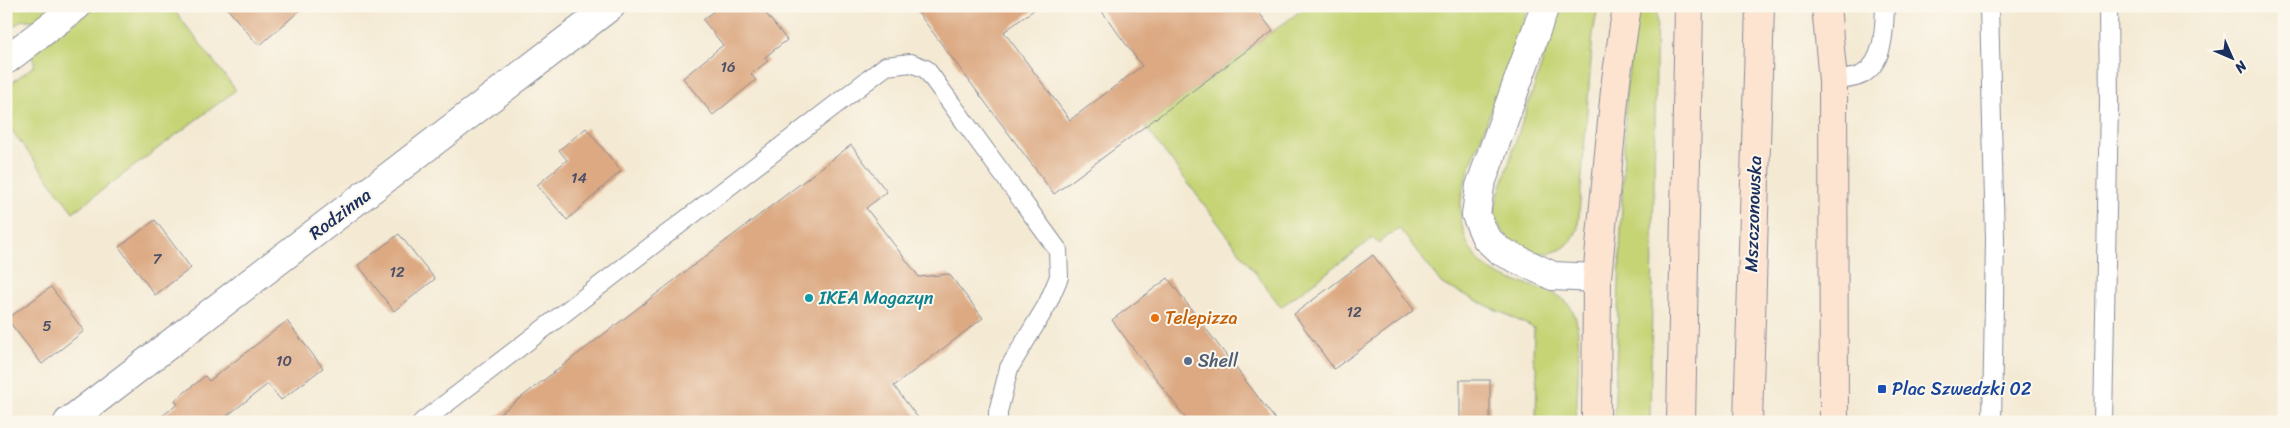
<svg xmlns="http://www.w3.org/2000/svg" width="2290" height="428" font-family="Sriracha,sans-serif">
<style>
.green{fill:#c6d476;stroke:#70826a}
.building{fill:#dca982}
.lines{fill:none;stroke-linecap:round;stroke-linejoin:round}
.lane-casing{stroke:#888c99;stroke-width:20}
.street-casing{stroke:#888c99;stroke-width:30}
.secondary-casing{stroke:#888c99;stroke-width:30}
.lane{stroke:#fff;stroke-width:18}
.street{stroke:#fff;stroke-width:28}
.secondary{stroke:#fde4d0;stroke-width:28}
.culture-dot{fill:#0f9aa8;stroke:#fbf7ec;stroke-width:2}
.food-dot{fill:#e8710a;stroke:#fbf7ec;stroke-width:2}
.service-dot{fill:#5c6f8a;stroke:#fbf7ec;stroke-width:2}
.transit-dot{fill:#1a4fb4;stroke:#fbf7ec;stroke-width:2}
.labels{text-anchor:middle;stroke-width:4;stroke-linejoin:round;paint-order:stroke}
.number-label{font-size:15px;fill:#4b4e67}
.street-label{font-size:18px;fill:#1b2f5e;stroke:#fbf7ec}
.culture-label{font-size:18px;fill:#0d838f;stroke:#fbf7ec;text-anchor:start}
.food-label{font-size:18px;fill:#c56008;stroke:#fbf7ec;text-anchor:start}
.service-label{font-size:18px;fill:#4e5e75;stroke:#fbf7ec;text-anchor:start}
.transit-label{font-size:18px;fill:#164399;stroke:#fbf7ec;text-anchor:start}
</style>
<rect width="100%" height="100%" fill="#fbf7ec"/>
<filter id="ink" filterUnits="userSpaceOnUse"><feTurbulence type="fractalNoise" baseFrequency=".02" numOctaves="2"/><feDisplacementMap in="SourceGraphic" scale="10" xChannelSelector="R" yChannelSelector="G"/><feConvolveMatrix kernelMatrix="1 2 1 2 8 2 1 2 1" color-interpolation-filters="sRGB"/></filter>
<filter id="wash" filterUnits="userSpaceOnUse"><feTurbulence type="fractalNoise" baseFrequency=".0096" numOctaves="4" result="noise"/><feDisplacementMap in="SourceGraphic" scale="20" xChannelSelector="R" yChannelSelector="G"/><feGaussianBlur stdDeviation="1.12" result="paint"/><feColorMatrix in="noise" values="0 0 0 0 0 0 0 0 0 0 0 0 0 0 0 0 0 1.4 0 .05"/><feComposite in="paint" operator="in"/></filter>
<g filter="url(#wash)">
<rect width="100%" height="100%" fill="#f4ead4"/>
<!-- green -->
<g class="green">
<polygon points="6,6 61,6 42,21 22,20 6,32"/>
<polygon points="96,6 171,6 236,90 73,212 6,123 6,83 10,84 35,65 31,54"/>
<path d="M1307,6H1529C1515,47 1500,87 1485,127C1476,153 1457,191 1461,218C1472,305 1559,268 1575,316C1582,337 1577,397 1576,422H1536L1537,371L1533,358L1534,328L1442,284L1399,228L1378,243L1373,238L1281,307L1145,126Z"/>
<path d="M1559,6H1598L1593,34L1578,227C1564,274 1497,251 1495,210C1495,200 1505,177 1508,166C1524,113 1545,61 1559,6Z"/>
<polygon points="1638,6 1657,6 1650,422 1614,422 1626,91"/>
</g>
<g id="blocks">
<!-- building -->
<g class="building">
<polygon points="225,6 305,6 259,46"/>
<polygon points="719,6 760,6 787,40 765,57 768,61 751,74 756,80 713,115 683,78 723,45 703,20"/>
<polygon points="913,6 1039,6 1004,32 1070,120 1142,66 1098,6 1254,6 1273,31 1054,194"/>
<polygon points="586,128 621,171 567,220 537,185 567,160 559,150"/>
<polygon points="851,145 887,192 866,208 919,277 949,274 983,318 894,386 921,422 489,422"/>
<polygon points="155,220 191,268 155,295 119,247"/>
<polygon points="399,234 435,279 394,311 358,265"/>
<polygon points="1373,255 1414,310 1334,369 1294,314"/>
<polygon points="1168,278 1197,317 1277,422 1188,422 1184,416 1112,320"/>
<polygon points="51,287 84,331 42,364 7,319"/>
<polygon points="287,321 323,368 281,400 268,384 219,422 154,422 178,404 175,400 205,376 209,381"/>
<rect x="1460" y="380" width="30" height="42"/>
</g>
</g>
</g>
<g filter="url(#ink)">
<use href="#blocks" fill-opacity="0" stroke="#888c99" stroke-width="1"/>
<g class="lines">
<!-- lane casing -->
<g class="lane-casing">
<g id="lane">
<polyline points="1989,6 1995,239 1992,422"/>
<path d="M1833,81C1842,79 1856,79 1863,74C1885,61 1884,28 1885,6"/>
<polyline points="422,422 886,66 911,63 926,69 1058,250 1059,277 1047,305 1009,368 998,412 998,422"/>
<polyline points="2103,422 2109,103 2108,6"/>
</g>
</g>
<!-- street casing -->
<g class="street-casing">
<g id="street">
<polyline points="1545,6 1480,186 1476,215 1486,238 1500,251 1553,276 1597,278"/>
<polyline points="6,60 77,6"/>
<polyline points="68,422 611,6"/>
</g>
</g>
<!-- secondary casing -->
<g class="secondary-casing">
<g id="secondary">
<polyline points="1826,6 1833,81 1834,422"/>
<polyline points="1596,422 1597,278 1616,80 1627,6"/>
<polyline points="1681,422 1689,6"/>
<polyline points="1748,422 1760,6"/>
</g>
</g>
<!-- lane -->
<use href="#lane" class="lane"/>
<!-- street -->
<use href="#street" class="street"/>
<!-- secondary -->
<use href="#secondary" class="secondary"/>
</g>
</g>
<!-- markers -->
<circle class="culture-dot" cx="809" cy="298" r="5"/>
<circle class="food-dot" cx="1155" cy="318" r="5"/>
<circle class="service-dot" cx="1188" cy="361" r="5"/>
<rect class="transit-dot" x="1877" y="384" width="10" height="10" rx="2.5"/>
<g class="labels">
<!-- number labels -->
<g class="number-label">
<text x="728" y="72">16</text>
<text x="579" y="183">14</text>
<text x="157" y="264">7</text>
<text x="397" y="277">12</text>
<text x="1354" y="317">12</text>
<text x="47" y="331">5</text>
<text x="284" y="366">10</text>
</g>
<!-- street labels -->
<g class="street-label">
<text transform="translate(340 214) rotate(-37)" y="6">Rodzinna</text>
<text transform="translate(1753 214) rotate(-88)" y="6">Mszczonowska</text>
</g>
<!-- culture labels -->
<g class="culture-label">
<text x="819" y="304">IKEA Magazyn</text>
</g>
<!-- food labels -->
<g class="food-label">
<text x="1165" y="324">Telepizza</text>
</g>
<!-- service labels -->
<g class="service-label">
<text x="1198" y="367">Shell</text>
</g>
<!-- transit labels -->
<g class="transit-label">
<text x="1892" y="395">Plac Szwedzki 02</text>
</g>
</g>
<!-- margin -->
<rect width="2290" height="428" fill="none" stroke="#fbf7ec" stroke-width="25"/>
<!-- north arrow -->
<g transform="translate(2232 58) rotate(135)" stroke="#fbf7ec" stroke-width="4" paint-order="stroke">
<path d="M0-4L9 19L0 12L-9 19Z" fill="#1b2f5e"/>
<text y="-8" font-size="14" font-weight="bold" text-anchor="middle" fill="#1b2f5e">N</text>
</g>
</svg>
